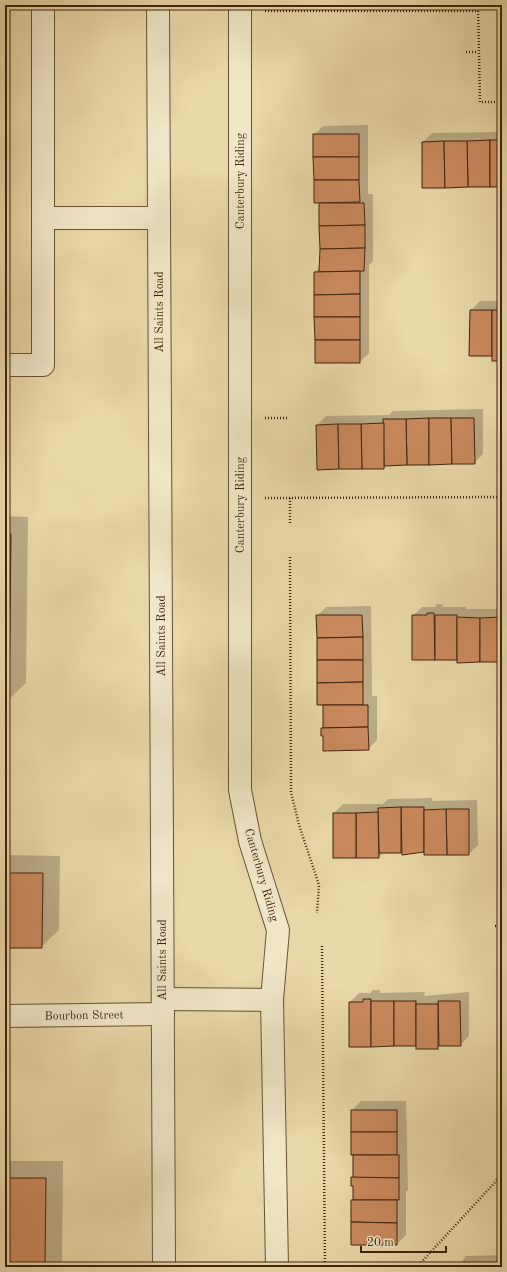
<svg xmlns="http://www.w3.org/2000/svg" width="507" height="1272" font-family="'Old Standard TT',serif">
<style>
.shadow{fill:#0003}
.building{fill:#ca8a5f;stroke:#402310}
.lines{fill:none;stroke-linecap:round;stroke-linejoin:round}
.minor-casing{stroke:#6a5036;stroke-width:24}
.path{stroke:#402310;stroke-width:2.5;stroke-dasharray:1 2;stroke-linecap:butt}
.minor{stroke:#f1e6c7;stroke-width:22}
.labels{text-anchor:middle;stroke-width:3.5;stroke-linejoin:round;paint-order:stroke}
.street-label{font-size:12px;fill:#402310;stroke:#f1e6c7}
</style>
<rect width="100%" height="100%" fill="#e9d8a9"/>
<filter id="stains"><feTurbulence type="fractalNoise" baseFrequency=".005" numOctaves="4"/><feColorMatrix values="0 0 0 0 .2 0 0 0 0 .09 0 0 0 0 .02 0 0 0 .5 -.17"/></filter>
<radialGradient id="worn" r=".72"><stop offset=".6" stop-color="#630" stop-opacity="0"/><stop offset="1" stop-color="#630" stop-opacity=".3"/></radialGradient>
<!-- shadow -->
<g class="shadow">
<polygon points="368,125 368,194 373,194 373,261 369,265 369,353 360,362 315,272 320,267 321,249 320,202 314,135 323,126"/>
<polygon points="502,132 502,186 423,142 432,133"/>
<polygon points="480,301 502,301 502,360 493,355 471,310"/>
<polygon points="483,409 483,454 474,463 387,465 384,468 317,425 326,416 389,415 393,411"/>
<polygon points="5,516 28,517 26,683 8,700 5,700"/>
<polygon points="437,604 443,604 443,607 466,607 466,609 502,609 502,661 413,659 413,616 422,607 435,607"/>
<polygon points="371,606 372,696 377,696 377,740 368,749 324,735 322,728 324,726 324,704 317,616 326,607"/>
<polygon points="432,798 432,801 477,800 478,845 469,854 425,851 384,852 379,857 334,813 343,804 383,804 388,799"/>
<polygon points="5,855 60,856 59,930 41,947 5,947"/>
<polygon points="373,990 380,990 380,993 425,992 424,996 469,992 469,1036 460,1045 441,1045 438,1048 417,1048 417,1045 350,1002 359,993 370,993"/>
<polygon points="361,1101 406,1101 408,1190 406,1192 406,1235 397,1244 352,1200 354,1198 354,1186 352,1178 354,1176 352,1110"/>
<polygon points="5,1161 63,1161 62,1267 5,1267"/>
<polygon points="502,1255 502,1267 457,1267 466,1256"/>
</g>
<!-- building -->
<g class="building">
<rect x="313" y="134" width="46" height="23"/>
<polygon points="490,140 490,187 468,187 467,141"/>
<rect x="490" y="140" width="12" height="47"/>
<polygon points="444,141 445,188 422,188 422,142"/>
<polygon points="444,141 467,141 468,187 445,188"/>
<polygon points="313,157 359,157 359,180 314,180"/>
<polygon points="314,180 359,180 360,202 314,203"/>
<polygon points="319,203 364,203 365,225 319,226"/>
<polygon points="365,225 365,248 320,249 319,226"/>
<polygon points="365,248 364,271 319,272 320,249"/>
<polygon points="360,271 360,294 314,295 314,272"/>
<polygon points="360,294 360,317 314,317 314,295"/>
<polygon points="470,310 492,310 492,356 469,356"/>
<rect x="492" y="310" width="10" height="51"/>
<polygon points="314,317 360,317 360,340 315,340"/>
<rect x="315" y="340" width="45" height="23"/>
<polygon points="429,418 429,465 407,465 406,419"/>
<polygon points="429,418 451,418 452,464 429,465"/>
<polygon points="451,418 474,418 475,464 452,464"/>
<polygon points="383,419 406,419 407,465 384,466"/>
<polygon points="384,423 384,469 362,469 361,424"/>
<polygon points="338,424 339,469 317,470 316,425"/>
<polygon points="338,424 361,424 362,469 339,469"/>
<polygon points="5,534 11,534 9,701 5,701"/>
<polygon points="427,613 434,613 435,660 412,660 412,615 427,615"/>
<polygon points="316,615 362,615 363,637 317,638"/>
<rect x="435" y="615" width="22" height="45"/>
<polygon points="457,617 480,618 480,662 457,663"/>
<polygon points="502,617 502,662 480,662 480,618"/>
<polygon points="363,637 363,660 317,660 317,638"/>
<polygon points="317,660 363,660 363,682 317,683"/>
<polygon points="363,682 363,705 317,705 317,683"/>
<polygon points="323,705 368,705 368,727 323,728"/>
<polygon points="368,727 369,750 323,751 323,736 321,736 321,728"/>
<polygon points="401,807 424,807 424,852 402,855"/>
<polygon points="401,807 401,853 379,853 378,808"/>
<polygon points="446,809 469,809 469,855 447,855"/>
<polygon points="446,809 447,855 424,855 424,810"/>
<polygon points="378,812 379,858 356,858 356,813"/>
<rect x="333" y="813" width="23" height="45"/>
<polygon points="5,873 43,873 42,948 5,948"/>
<polygon points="363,999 371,999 371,1047 349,1047 349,1002 363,1002"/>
<polygon points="371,1001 394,1001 394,1046 371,1047"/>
<rect x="394" y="1001" width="22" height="45"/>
<polygon points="438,1001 460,1001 461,1046 439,1046"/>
<rect x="416" y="1004" width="22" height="45"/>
<rect x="351" y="1110" width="46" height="22"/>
<rect x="351" y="1132" width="46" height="23"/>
<rect x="353" y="1155" width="46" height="23"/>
<polygon points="351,1177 399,1178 399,1200 353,1200 353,1186 351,1186"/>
<polygon points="5,1178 46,1178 45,1267 5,1267"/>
<polygon points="351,1200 397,1200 397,1223 351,1222"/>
<polygon points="351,1222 397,1223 397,1245 351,1245"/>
<rect x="479" y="1264" width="22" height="3"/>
<polygon points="479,1264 479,1267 456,1267 456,1265"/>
</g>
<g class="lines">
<!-- minor casing -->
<g class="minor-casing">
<g id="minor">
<polyline points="158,5 164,1267"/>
<polyline points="240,5 240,790 250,841 278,930 272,1000 277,1267"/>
<polyline points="43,218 159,218"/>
<polyline points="5,365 43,365 43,5"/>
<polyline points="163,999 272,1000"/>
<polyline points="5,1016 163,1014"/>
</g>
</g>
<!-- path -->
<g class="path">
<polyline points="478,5 480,102 502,102"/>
<polyline points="265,11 478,11"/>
<polyline points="466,52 478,52"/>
<polyline points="265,418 288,418"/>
<polyline points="265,498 502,497"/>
<polyline points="290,498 290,525"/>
<polyline points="290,557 291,792 299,825 319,885 317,913"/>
<polyline points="495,926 502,926"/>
<polyline points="322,946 325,1267"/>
<polyline points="417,1267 498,1179 502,993"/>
</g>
<!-- minor -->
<use href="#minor" class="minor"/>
</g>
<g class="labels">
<!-- street labels -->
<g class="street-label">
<text transform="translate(240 181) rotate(-90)" y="4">Canterbury Riding</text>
<text transform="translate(159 312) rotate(-90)" y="4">All Saints Road</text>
<text transform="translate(240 505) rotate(-90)" y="4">Canterbury Riding</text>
<text transform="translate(161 636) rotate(-90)" y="4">All Saints Road</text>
<text transform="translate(262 875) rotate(74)" y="4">Canterbury Riding</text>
<text transform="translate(162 960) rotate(-90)" y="4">All Saints Road</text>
<text transform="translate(84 1015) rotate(-1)" y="4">Bourbon Street</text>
</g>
</g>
<!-- margin -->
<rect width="507" height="1272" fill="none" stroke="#e9d8a9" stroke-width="20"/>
<rect x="6" y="6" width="495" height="1260" fill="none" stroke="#402310" stroke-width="2"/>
<rect x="10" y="10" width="487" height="1252" fill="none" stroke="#402310"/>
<!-- scale -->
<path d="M361 1246v6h85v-6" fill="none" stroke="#402310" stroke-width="2"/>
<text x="367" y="1246" font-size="12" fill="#402310" stroke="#f1e6c7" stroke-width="3" paint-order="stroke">20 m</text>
<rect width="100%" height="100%" filter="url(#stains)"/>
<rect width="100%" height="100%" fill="url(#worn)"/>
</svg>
